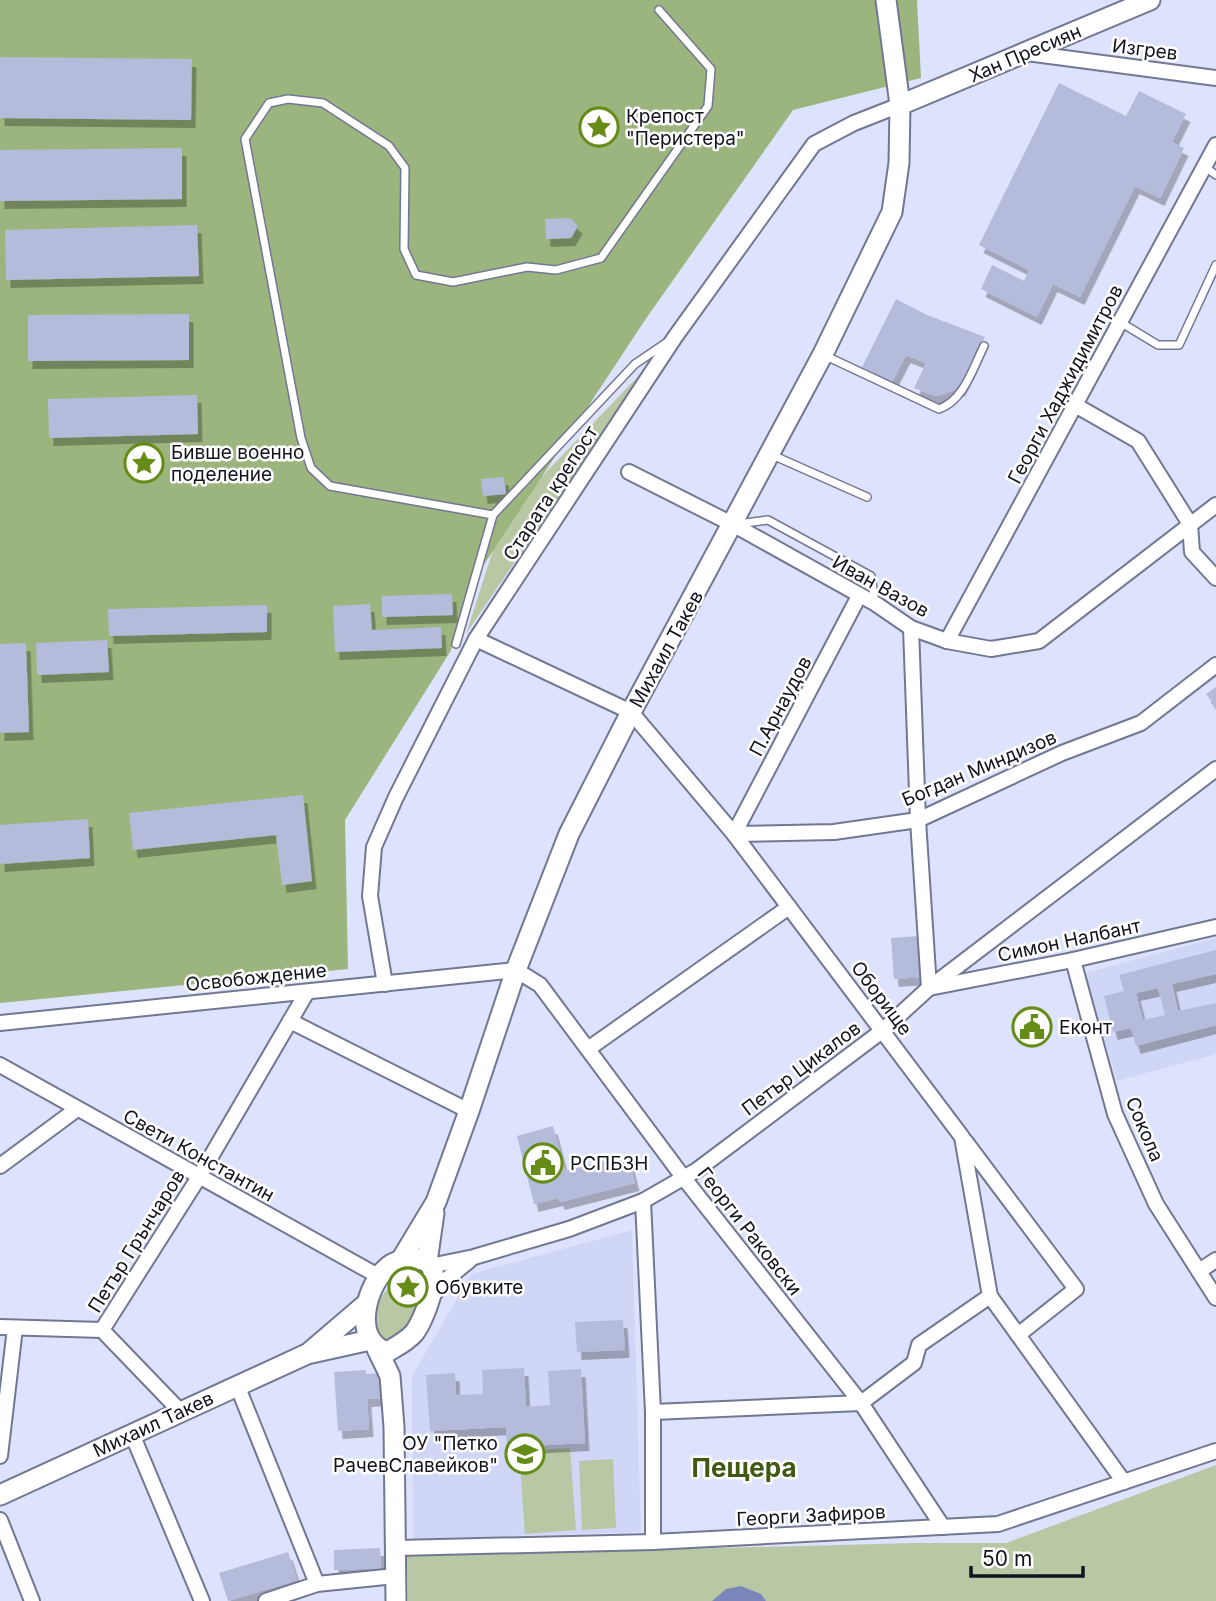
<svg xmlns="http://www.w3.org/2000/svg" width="1216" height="1601" font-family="Inter,sans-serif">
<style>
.built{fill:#d0d6f5}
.green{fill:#b8c8a4}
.forest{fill:#9cb47d}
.water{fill:#7d86ba}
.building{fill:#b5bbda;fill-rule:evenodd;filter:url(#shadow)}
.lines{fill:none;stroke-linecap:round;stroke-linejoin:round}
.lane-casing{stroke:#727793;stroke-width:10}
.street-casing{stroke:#727793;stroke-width:18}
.secondary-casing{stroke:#727793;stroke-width:23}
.lane{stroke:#fff;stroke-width:7}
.street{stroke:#fff;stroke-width:14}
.secondary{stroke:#fff;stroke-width:19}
.labels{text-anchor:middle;stroke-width:5;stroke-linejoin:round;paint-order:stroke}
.street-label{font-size:19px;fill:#11131d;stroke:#fff}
.poi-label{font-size:19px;fill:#11131d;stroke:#fff;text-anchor:start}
.district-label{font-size:26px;font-weight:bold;fill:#405912;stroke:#fff}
</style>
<defs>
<filter id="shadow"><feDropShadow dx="4.5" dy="8" stdDeviation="0" flood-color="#0004"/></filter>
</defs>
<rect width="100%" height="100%" fill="#dee3fd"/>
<!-- built -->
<g class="built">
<polygon points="1216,938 1216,1054 1117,1081 1085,973"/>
<polygon points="632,1230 641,1532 413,1539 412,1376 471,1274"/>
</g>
<!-- green -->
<g class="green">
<polygon points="647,367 466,634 504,516"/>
<path d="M410,1275L421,1279C429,1309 409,1332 383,1344L370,1322C379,1297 385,1286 410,1275Z"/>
<polygon points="570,1448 576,1530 525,1534 519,1451"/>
<polygon points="613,1459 616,1528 582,1530 579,1461"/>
<polygon points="1216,1465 1216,1601 408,1601 407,1556 914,1543 1006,1543"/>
</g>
<!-- forest -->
<polygon class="forest" points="0,0 917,0 921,78 793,110 645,320 479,572 450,652 345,820 348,969 0,1003"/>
<!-- water -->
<polygon class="water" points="741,1586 761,1594 766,1601 712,1601 726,1589"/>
<!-- building -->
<g class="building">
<polygon points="0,57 192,59 191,120 0,118"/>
<polygon points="1059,83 1126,116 1139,91 1186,114 1172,142 1184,148 1160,198 1135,186 1080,297 1053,284 1037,317 981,289 992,265 1024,281 1029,270 979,245"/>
<polygon points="182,148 182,199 0,201 0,150"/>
<polygon points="570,218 578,226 571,238 546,239 545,219"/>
<polygon points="197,225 199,276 6,280 5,230"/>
<polygon points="896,299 927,315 985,337 961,388 936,396 914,388 926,363 906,355 892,382 862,367"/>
<polygon points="189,314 189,360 28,361 28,315"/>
<polygon points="197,395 198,434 49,438 48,399"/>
<polygon points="504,477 506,494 483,496 481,479"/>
<polygon points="452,594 453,615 382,617 382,596"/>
<polygon points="370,604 372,630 441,627 442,648 335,652 333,606"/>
<polygon points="267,605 267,632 109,636 108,609"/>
<polygon points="107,640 109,672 37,675 36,643"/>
<polygon points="26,643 29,732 0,733 0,644"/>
<polygon points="1216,687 1216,707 1206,694"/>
<polygon points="303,795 312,881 282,885 276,835 133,850 129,813"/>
<polygon points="88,819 90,858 0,864 0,825"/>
<polygon points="919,936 922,977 894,979 891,938"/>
<path d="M1216,950V974L1172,984L1178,1011L1216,1003V1025L1136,1046L1131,1028L1113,1032L1104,996L1124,991L1119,975ZM1158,988L1165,1015L1143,1020L1136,993Z"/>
<polygon points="553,1126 565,1171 628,1155 635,1183 560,1202 559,1198 534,1204 517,1136"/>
<polygon points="623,1320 625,1350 577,1352 575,1322"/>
<polygon points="524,1368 526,1407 550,1405 548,1371 581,1369 585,1443 507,1447 506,1427 430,1431 426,1375 455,1373 456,1395 483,1394 482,1370"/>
<polygon points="366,1370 366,1374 384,1373 385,1398 367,1399 369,1429 338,1431 334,1372"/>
<polygon points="380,1548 381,1568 334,1570 334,1550"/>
<polygon points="288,1552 297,1580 228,1601 219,1573"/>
</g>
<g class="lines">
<!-- lane casing -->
<g class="lane-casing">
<g id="lane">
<polyline points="1205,167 1216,175"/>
<polyline points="1120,322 1158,345 1179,345 1216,265"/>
<path d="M826,356L939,409C964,400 973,368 984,346"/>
<polyline points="770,454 867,497"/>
<polyline points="493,515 330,486 311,468 301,438 245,139 269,103 288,99 323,103 389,146 405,168 404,249 416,275 453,282 527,267 556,270 601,258 708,106 711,69 659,10"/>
<polyline points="738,524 768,520 871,576 875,602"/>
<polyline points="456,644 493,515 635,364 666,343"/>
</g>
</g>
<!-- street casing -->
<g class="street-casing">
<g id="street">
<polyline points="1027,53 1216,78"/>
<polyline points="1075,405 1138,441 1190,524 1192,552 1216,578"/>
<polyline points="629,472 734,525 876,604 911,628 947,641 991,649 1039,641 1216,505"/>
<polyline points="859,596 734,834 834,832 918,820 1062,753 1141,723 1216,665"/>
<polyline points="911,628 918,820 929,988 1073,960 1216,927"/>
<polyline points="476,639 631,712 734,834 962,1137 990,1296 1124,1482"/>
<polyline points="947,641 1216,145"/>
<polyline points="1073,960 1115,1114 1156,1204 1216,1298"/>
<polyline points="385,984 370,896 374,847 396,797 476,639 675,337 814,144 854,123 900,105"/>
<polyline points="290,1021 469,1111"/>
<polyline points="0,1023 516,970 540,985 683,1177 861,1403 943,1527"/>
<polyline points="588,1049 789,907"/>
<polyline points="0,1065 380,1277"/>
<polyline points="965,1141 1076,1289 1018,1335"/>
<polyline points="0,1166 77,1109"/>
<polyline points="643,1201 653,1412 653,1542"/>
<polyline points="430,1266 474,1257 569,1229 643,1201 697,1170 882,1031 929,988 1216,769"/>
<polyline points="1199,1271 1216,1260"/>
<polyline points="432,1296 448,1278 470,1260"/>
<polyline points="0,1327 102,1330"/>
<polyline points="237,1385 317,1584"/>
<polyline points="181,1412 102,1330 199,1177 307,992"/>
<polyline points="653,1412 861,1403 914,1363 919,1345 990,1296"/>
<polyline points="132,1434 202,1601"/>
<polyline points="0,1456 15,1328"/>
<polyline points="0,1520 32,1601"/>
<polyline points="397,1548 653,1542 998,1524 1216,1451"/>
<polyline points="266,1601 317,1584 395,1576"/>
</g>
</g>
<!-- secondary casing -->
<g class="secondary-casing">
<g id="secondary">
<polyline points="900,105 1150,0"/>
<path d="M410,1258C415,1259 423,1259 427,1262C444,1272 423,1322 414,1333C406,1342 397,1346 387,1352C351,1340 366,1284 389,1266C395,1261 404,1260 410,1258Z"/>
<polyline points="401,1260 436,1202 469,1111 516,970 569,834 631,712 823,354 892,212 899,163 900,105 886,0"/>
<polyline points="427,1262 434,1213"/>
<polyline points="377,1349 390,1376 394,1427 396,1601"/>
<polyline points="311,1351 366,1304"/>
<polyline points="0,1495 307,1354 370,1340"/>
</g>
</g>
<!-- lane -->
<use href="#lane" class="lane"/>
<!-- street -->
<use href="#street" class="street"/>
<!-- secondary -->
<use href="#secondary" class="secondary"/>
</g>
<!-- icons -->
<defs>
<g id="sight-ring" transform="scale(2.0125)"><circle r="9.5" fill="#fff" stroke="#668c18" stroke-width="1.5"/><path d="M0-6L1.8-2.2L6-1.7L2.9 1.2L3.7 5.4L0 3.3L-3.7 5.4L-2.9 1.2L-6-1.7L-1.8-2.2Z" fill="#668c18"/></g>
<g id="civic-ring" transform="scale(2.0125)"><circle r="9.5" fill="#fff" stroke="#668c18" stroke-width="1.5"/><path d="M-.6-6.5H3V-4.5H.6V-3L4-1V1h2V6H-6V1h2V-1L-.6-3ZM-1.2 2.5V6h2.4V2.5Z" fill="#668c18"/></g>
<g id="school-ring" transform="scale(2.0125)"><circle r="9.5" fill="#fff" stroke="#668c18" stroke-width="1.5"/><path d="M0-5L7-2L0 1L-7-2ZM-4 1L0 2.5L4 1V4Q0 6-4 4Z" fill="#668c18"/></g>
</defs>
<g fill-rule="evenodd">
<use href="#sight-ring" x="599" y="127"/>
<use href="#sight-ring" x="144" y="463"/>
<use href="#civic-ring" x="1032" y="1027"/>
<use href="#civic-ring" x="543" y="1163"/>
<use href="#sight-ring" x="408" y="1287"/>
<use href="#school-ring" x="525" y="1454"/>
</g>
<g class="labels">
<!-- street labels -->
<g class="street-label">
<text transform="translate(1145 49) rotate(7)" y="7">Изгрев</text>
<text transform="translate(1025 53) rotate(-23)" y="7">Хан Пресиян</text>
<text transform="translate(1065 384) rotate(-62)" y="7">Георги Хаджидимитров</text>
<text transform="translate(550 493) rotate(-57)" y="7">Старата крепост</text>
<text transform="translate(881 586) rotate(29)" y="7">Иван Вазов</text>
<text transform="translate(666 649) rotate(-61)" y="7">Михаил Такев</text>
<text transform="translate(780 706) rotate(-62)" y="7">П.Арнаудов</text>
<text transform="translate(979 768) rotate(-23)" y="7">Богдан Миндизов</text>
<text transform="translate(1069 940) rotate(-12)" y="7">Симон Налбант</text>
<text transform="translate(256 977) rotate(-6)" y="7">Освобождение</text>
<text transform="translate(882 998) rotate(53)" y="7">Оборище</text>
<text transform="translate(801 1068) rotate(-37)" y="7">Петър Цикалов</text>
<text transform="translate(1145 1129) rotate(67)" y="7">Сокола</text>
<text transform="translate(199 1155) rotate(29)" y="7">Свети Константин</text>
<text transform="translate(750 1231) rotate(52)" y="7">Георги Раковски</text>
<text transform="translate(136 1241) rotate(-58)" y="7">Петър Грънчаров</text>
<text transform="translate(153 1424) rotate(-25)" y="7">Михаил Такев</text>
<text transform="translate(811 1515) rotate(-3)" y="7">Георги Зафиров</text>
</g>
<!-- poi labels -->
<g class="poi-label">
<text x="626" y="123">Крепост<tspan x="626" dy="22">"Перистера"</tspan></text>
<text x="171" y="459">Бивше военно<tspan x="171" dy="22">поделение</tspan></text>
<text x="1059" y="1034">Еконт</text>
<text x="570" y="1170">РСПБЗН</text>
<text x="435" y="1294">Обувките</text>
<text x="498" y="1450" text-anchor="end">ОУ "Петко<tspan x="498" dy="22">РачевСлавейков"</tspan></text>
</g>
<!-- district labels -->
<g class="district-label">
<text x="744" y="1477">Пещера</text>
</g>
</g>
<!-- scale -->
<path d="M971 1566v10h112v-10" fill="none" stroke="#11131d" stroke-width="3.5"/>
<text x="982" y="1566" font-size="21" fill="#11131d" stroke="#ffffff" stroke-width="5" paint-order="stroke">50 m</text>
</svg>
